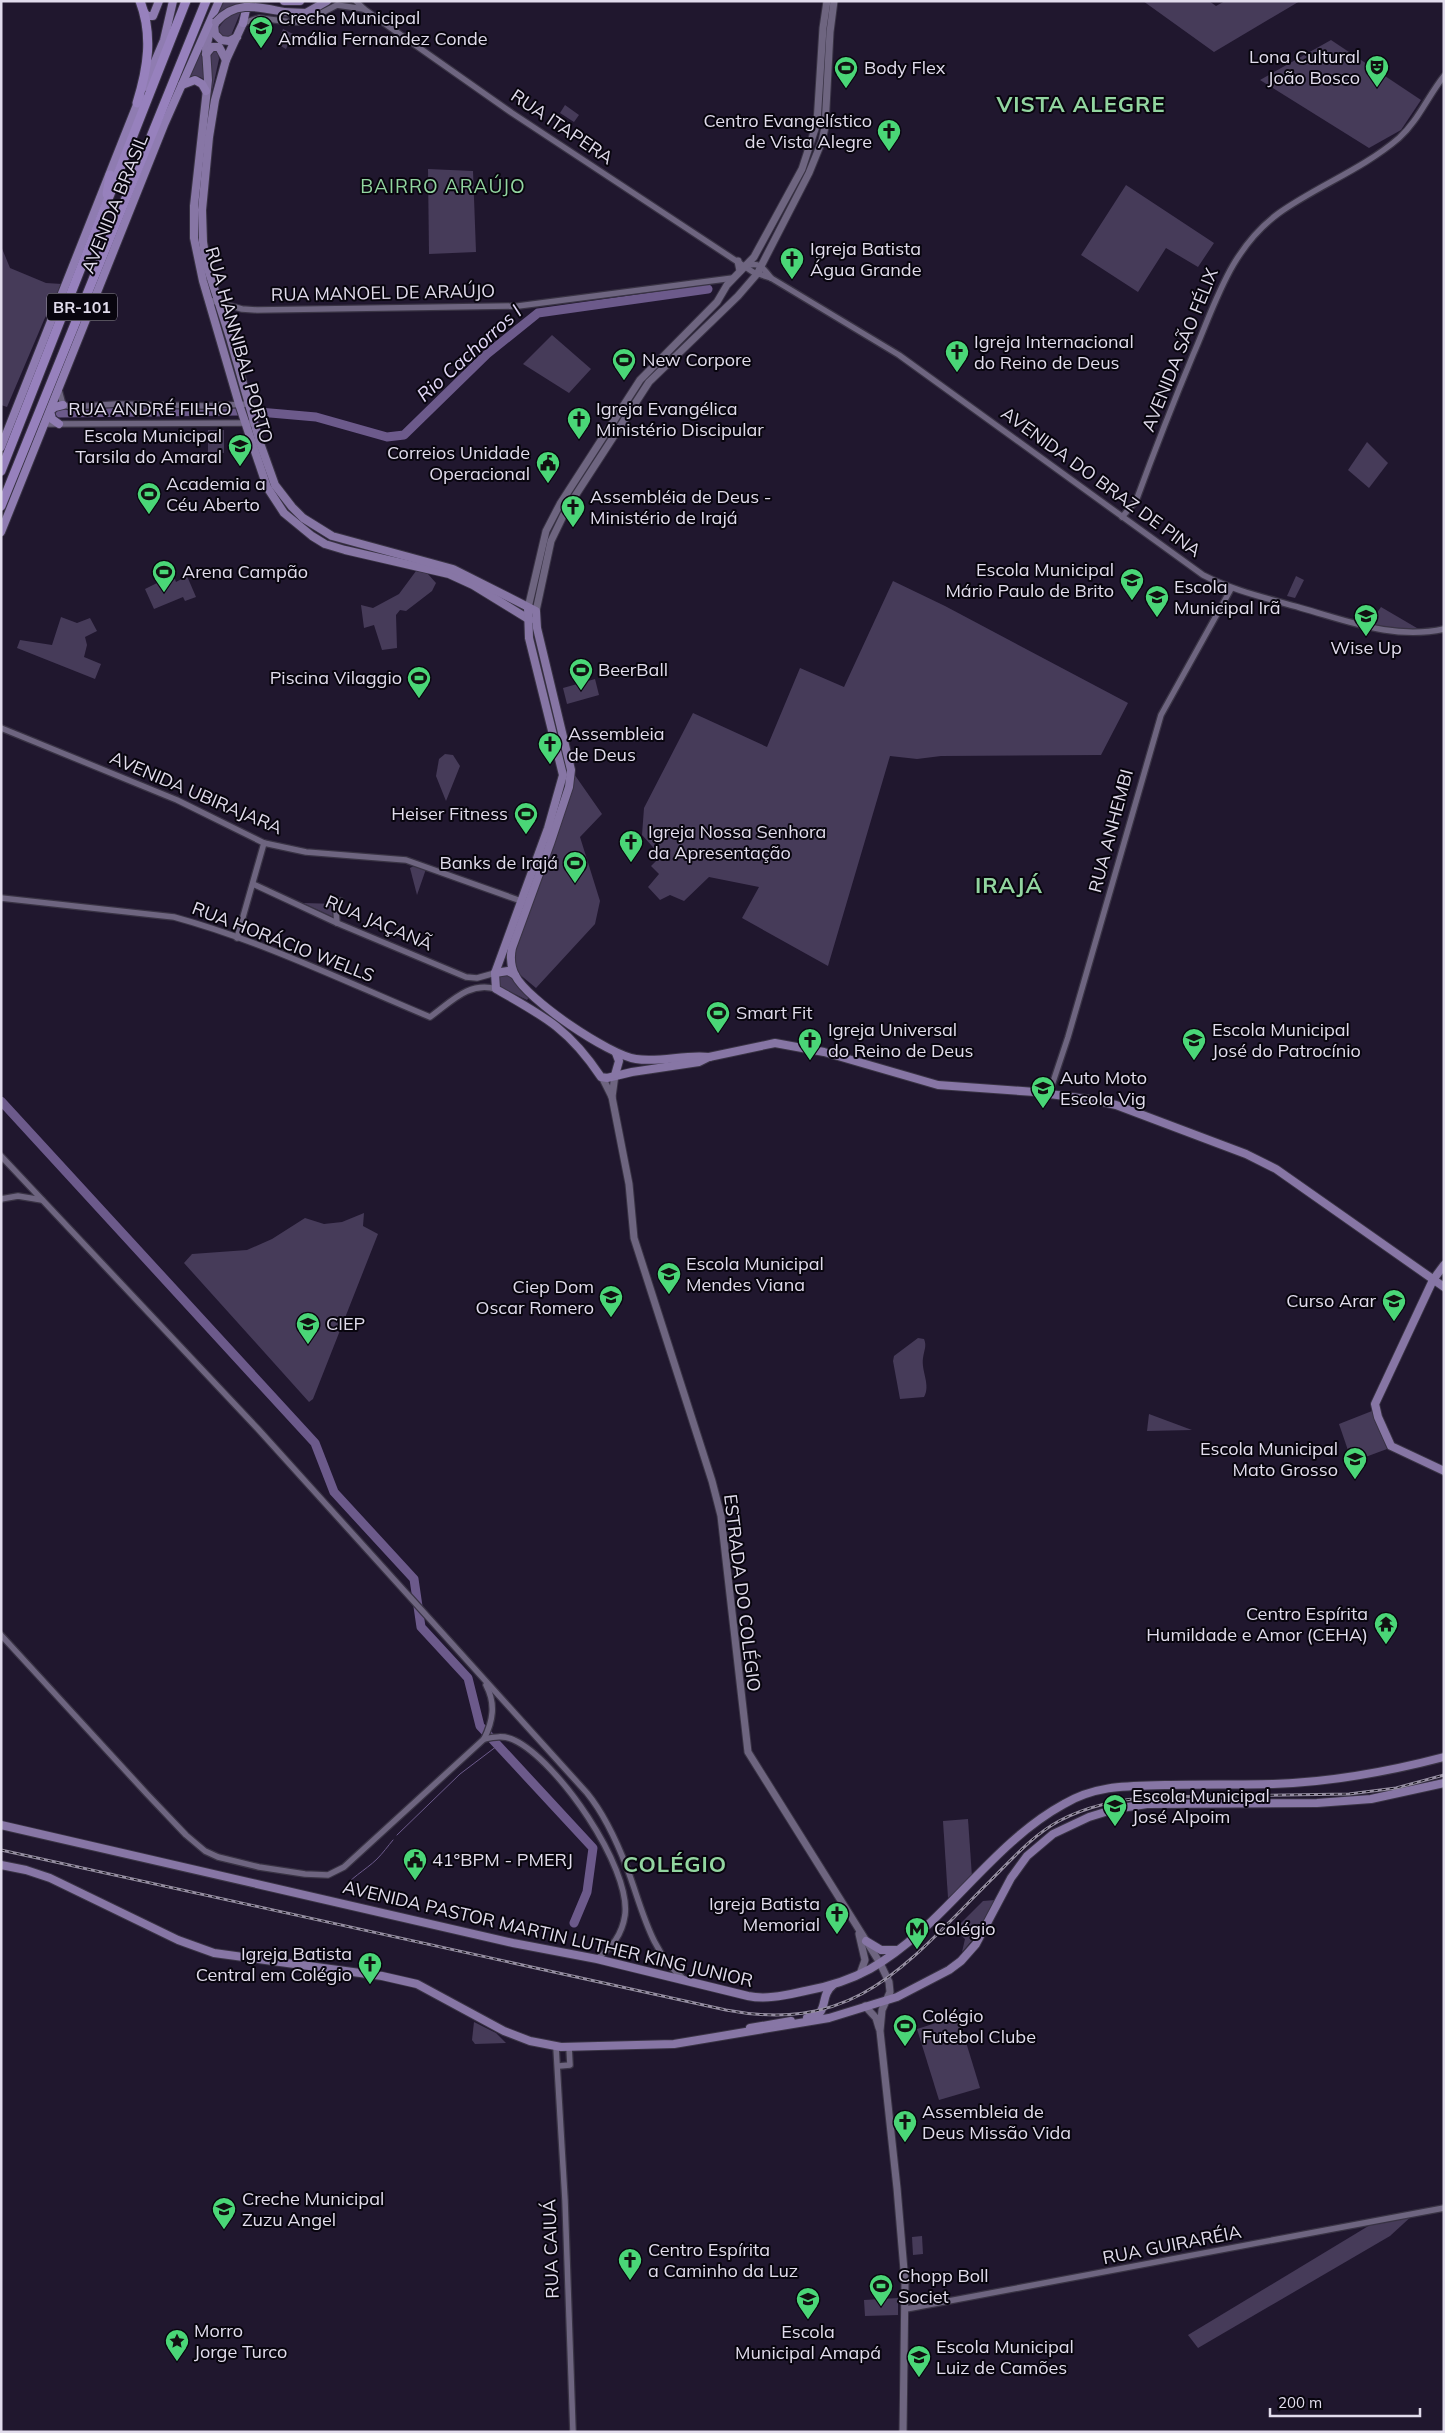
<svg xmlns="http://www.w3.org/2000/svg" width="1445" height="2433" font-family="Mulish,sans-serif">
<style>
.green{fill:#463b59}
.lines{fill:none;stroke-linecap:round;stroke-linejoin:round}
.stream{stroke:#6c5a8b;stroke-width:1}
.river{stroke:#6c5a8b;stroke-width:9}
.tertiary-casing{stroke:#393344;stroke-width:8}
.secondary-casing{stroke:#393344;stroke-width:9}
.primary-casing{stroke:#393344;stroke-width:10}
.trunk-casing{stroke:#393344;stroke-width:10}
.motorway-casing{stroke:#393344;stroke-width:11}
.tertiary{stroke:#6e6580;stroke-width:5.5}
.secondary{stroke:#6e6580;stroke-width:7}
.primary{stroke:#8776a5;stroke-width:8}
.trunk{stroke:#8f7cb1;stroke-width:8}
.motorway{stroke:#9781bd;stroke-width:9}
.rail-casing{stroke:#948da0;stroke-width:3}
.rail{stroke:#08050e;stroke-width:1;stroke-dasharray:4;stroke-linecap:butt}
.primary-bridge-casing{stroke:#393344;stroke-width:10;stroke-linecap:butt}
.primary-bridge{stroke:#8776a5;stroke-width:8}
.labels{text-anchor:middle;stroke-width:4;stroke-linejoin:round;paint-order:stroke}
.shield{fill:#08050e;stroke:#a09ca9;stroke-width:1}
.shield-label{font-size:16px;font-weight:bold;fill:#e1dcec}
.poi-label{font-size:18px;fill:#e1dcec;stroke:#08050e;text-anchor:start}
.street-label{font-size:18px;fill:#e1dcec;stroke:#08050e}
.neighbourhood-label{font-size:19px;letter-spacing:1px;fill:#92d5a0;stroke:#08050e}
.water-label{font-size:19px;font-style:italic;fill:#e2d7f7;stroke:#08050e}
.district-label{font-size:22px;font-weight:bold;letter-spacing:1px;fill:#92d5a0;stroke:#08050e}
</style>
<rect width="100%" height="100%" fill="#20172e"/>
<!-- green -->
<g class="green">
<polygon points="223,1 245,1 230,38 222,37 217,30 227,17 224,9 215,17"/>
<polygon points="1143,1 1209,1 1216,6 1225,1 1300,1 1214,52"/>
<polygon points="283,29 293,34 286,49 277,44"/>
<polygon points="1331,40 1421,100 1401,130 1369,148 1260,80"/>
<polygon points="202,46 205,80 200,77 190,76"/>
<polygon points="212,50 218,53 219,59 208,110 210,52"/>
<polygon points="565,105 579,115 574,122 560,113"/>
<polygon points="428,169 473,171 476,252 429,254"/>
<polygon points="1126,185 1214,243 1198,267 1166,248 1138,292 1081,255"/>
<polygon points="1,246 10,268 46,283 62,284 44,320 7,407 1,405"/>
<polygon points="552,335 591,369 569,393 523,364"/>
<polygon points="208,430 224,430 224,453 208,452"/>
<polygon points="1367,442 1388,463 1369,488 1348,470"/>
<polygon points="416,571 427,573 436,583 432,591 406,611 400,610 396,615 397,648 382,650 374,625 364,628 361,605 373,608 399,594"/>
<polygon points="158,574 173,574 176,582 187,576 196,597 185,601 183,597 154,609 145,589 157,583"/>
<polygon points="1296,576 1304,580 1295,598 1287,596"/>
<polygon points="893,581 945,606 1128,703 1101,755 941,756 917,759 890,756 828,966 742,918 759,887 709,877 684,901 670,895 660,900 648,887 659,874 651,866 661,856 642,835 644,808 693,713 767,747 800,668 844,687"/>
<polygon points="1381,607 1422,631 1368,626"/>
<polygon points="61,617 77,623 90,618 97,631 85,637 87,645 84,657 101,664 95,679 17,648 20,640 52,645"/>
<polygon points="595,679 599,695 567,704 563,688"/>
<polygon points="445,754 453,755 460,766 446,801 436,776 439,759"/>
<polygon points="572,771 602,814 580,837 600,901 595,924 536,988 518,973 511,954"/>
<polygon points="416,865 426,869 417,895 410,868"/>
<polygon points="303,903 338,904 333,914 335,918"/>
<polygon points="497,975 512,975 530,996 527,1000 496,985"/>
<polygon points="364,1213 363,1226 378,1234 313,1399 309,1402 184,1263 192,1254 247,1250 272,1239 305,1218 324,1224 342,1222"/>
<path d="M918,1338L924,1339C927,1346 924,1350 923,1358C921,1371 931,1385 924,1397L900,1399L893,1361L894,1356Z"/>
<polygon points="1372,1411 1387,1449 1352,1462 1339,1424"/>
<polygon points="1149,1414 1192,1430 1147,1431"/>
<polygon points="968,1819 972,1877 948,1898 943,1821"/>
<polygon points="995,1900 974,1938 962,1952 965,1939 955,1930 956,1928 983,1901"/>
<polygon points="958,2016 980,2088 939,2100 917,2029"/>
<polygon points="474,2022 496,2033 506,2043 475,2044 472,2040"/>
<polygon points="1414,2214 1390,2236 1198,2348 1188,2335 1375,2222"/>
<polygon points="922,2236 923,2254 913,2255 912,2237"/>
<polygon points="898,2298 898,2315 865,2316 864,2300"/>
</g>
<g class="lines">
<!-- stream -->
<g class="stream">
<polyline points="397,1835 460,1774 497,1746"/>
<path d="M341,1892C348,1879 366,1870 377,1859C383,1853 388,1846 393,1840"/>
</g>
<!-- river -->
<g class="river">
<polyline points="259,412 316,417 387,437 404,435 487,354 538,313 708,289"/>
<polyline points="60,413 239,411"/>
<polyline points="1,1101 315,1443 334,1492 414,1579 421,1627 468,1678 480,1726 593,1848 587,1892 574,1923"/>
</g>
<!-- tertiary casing -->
<g class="tertiary-casing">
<g id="tertiary">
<path d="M356,1L364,9L512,113L753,272L771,278L899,355L1203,575C1234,591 1267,598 1301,608C1348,621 1394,640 1444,629"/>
<polyline points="243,23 259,18 292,22 304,22 337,5 364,9"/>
<path d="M747,266C759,261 764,269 771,278"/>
<polyline points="209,300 242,309 257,310 518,306 733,278"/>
<polyline points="59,390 63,405 72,407 116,404 206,406 249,404"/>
<polyline points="45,424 255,423"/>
<path d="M1122,517L1136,501C1154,452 1173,403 1193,355C1216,302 1230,249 1279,213C1317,186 1363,169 1399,138C1418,121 1428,96 1444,76"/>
<polyline points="1,728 177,800 264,843 306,852 406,860 524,902"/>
<polyline points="253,884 337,923 466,977 477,978 495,973"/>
<path d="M1,898L174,917C262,941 346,982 430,1017C451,1002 469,981 496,989"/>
<polyline points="337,923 336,911 341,901"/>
<polyline points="237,938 264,843"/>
<polyline points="1049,1094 1068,1037 1161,715 1231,589"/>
<path d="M1,1156L258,1429L587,1793C605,1815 617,1842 627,1868C642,1907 650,1953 685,1980"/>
<polyline points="1,1199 18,1196 42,1200"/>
<path d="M1,1635L147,1794L186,1835L205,1851L218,1857L259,1867L305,1874L328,1875L344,1867L484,1739C493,1721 496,1704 486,1685"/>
<path d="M484,1739C494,1737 504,1735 514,1740C557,1760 631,1867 625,1915C622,1935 612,1947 597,1959"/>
<polyline points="556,2047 565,2200 573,2432"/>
<polyline points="559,2066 570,2065 569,2047"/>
<polyline points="906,2309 1444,2208"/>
</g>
</g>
<!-- secondary casing -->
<g class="secondary-casing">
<g id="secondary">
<polyline points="738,261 740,271"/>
<polyline points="528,608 546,531 560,504 640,380 717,302 727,285 754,257 802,169 817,123 823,28 827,1"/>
<polyline points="536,611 551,541 566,510 649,382 738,296 757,274 809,173 822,141 825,127 830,32 834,1"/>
<polyline points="615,1075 612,1097 629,1184 634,1238 712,1481 721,1516 748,1752 880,1963 889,1982 890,1992 882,2010 880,2031 897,2188 905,2282 903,2432"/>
<polyline points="603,1079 612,1097"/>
<polyline points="859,1934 865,1960 860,1974"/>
<polyline points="865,2006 876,2018 879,2028"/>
</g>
</g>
<!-- primary casing -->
<g class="primary-casing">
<g id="primary">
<polyline points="284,12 306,13 327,1"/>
<polyline points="216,22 209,35 206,49 208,80 194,206 194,238 203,281 239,404 267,487 284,513 312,536 325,544 345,550 449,574 473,585 530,620"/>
<path d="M243,23L226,60L215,100L209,137L202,210L203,242L207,266L230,338L260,443L275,485L292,507L303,518L332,536L453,569L536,611L537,628L571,770L569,787L550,844L512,948C510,957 511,967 515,975C527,1000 609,1055 636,1059C660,1063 685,1054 709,1057"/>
<polyline points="214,25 215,34 221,40 229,41 237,37"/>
<polyline points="206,54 212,47 219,47 226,60"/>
<path d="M528,608L529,638L563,775L548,828L495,973L496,989C544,1016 569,1029 601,1077L607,1078L632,1072L699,1062L709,1057L775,1043L824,1052L938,1085L1035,1092L1094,1100L1116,1105L1246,1154L1276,1169L1444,1287"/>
<polyline points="495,973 508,971 515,975"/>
<polyline points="615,1075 619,1061 616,1053"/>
<polyline points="1444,1265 1433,1280 1375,1404 1378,1417 1391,1446 1444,1471"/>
<path d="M1,1825L513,1943L597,1959L748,1996C767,2000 786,1995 805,1991C827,1987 850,1980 870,1969C943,1928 989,1845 1064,1804C1096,1785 1128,1786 1165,1785C1201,1784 1237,1785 1273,1784C1331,1782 1387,1772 1444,1757"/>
<polyline points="1,1865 26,1870 50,1878 178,1940 214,1953 382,1976 417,1984 504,2031 530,2041 561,2047 674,2044 829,2018 897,1997 949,1970 961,1961 976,1944 1011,1878 1027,1856 1053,1834 1089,1817 1115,1809 1147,1804 1317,1803 1371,1799 1444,1783"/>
<polyline points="866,1941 881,1950 896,1950"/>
<path d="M807,2018C831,2015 818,1997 833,1985"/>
<polyline points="750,2028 791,2021"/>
</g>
</g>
<!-- trunk casing -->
<g class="trunk-casing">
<g id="trunk">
<polyline points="284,1 300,1"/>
<polyline points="144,12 147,16 153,16 159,1"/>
<polyline points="243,23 248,1"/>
<polyline points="182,85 195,80 202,84 206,91"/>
<polyline points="144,87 164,40 173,1"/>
<polyline points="59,424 52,419 50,411 55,407 63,405"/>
<polyline points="1,447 140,97"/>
<polyline points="1,532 164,125 219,1"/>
</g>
</g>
<!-- motorway casing -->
<g class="motorway-casing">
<g id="motorway">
<path d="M137,103C148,68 153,35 140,1"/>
<polyline points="107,194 110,175"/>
<polyline points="1,471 186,1"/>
<polyline points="1,506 206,1"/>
</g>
</g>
<!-- tertiary -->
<use href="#tertiary" class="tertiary"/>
<!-- secondary -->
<use href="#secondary" class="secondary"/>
<!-- primary -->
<use href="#primary" class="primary"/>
<!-- trunk -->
<use href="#trunk" class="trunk"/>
<!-- motorway -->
<use href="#motorway" class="motorway"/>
<!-- rail casing -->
<g class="rail-casing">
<path id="rail" d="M1,1850L726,2010C857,2035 907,1963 991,1880C1012,1859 1033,1835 1059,1821C1089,1805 1121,1799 1154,1797L1349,1794L1396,1788L1444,1775"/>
</g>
<!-- rail -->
<use href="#rail" class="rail"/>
<!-- primary-bridge casing -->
<g class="primary-bridge-casing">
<path id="primary-bridge" d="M216,22C236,0 258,7 284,12"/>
</g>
<!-- primary-bridge -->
<use href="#primary-bridge" class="primary-bridge"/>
</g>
<!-- icons -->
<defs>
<g id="school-pin" transform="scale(1.25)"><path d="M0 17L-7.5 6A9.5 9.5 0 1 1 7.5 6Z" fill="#4ad677" stroke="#08050e"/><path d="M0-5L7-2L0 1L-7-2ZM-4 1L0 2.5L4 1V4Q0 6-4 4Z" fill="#111"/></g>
<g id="theatre-pin" transform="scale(1.25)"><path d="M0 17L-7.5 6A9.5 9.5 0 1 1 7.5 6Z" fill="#4ad677" stroke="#08050e"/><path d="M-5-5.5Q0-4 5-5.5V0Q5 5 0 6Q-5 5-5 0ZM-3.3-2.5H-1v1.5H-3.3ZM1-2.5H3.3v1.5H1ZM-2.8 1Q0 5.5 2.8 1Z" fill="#111"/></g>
<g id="stadium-pin" transform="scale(1.25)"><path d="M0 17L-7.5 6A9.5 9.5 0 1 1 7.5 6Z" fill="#4ad677" stroke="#08050e"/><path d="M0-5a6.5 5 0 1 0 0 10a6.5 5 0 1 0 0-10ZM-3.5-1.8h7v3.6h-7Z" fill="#111"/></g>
<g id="church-pin" transform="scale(1.25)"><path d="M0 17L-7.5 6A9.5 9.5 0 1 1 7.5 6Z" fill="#4ad677" stroke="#08050e"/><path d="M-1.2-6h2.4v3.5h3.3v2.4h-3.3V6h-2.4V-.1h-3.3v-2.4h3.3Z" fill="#111"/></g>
<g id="civic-pin" transform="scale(1.25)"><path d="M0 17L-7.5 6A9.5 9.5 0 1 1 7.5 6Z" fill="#4ad677" stroke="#08050e"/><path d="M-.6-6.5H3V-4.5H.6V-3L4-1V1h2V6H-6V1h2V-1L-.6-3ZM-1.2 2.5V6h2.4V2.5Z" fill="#111"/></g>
<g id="temple-pin" transform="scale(1.25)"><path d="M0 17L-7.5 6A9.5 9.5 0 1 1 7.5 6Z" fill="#4ad677" stroke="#08050e"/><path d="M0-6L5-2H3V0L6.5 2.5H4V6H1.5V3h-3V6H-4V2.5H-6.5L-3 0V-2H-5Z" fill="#111"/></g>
<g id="metro-pin" transform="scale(1.25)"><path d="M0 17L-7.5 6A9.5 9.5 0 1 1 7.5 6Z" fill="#4ad677" stroke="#08050e"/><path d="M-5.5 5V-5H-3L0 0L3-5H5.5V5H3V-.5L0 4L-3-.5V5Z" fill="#111"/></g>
<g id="sight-pin" transform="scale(1.25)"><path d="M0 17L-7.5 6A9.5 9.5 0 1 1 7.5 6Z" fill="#4ad677" stroke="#08050e"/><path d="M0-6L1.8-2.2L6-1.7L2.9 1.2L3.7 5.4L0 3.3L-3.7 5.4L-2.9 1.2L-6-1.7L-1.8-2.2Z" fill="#111"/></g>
</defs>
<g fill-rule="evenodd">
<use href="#school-pin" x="261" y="28"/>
<use href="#theatre-pin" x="1377" y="67"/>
<use href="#stadium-pin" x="846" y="68"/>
<use href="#church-pin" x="889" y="131"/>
<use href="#church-pin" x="792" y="259"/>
<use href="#church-pin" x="957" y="352"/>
<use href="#stadium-pin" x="624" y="360"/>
<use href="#church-pin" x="579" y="419"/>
<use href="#school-pin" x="240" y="446"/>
<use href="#civic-pin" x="548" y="463"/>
<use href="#stadium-pin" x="149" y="494"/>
<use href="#church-pin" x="573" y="507"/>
<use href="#stadium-pin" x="164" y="572"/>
<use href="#school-pin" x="1132" y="580"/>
<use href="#school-pin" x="1157" y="597"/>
<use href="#school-pin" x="1366" y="616"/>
<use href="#stadium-pin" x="581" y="670"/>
<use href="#stadium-pin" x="419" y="678"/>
<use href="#church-pin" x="550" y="744"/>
<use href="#stadium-pin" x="526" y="814"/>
<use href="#church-pin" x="631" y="842"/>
<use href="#stadium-pin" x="575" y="863"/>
<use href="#stadium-pin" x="718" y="1013"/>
<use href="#church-pin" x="810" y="1040"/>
<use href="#school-pin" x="1194" y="1040"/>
<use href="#school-pin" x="1043" y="1088"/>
<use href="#school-pin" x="669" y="1274"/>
<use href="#school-pin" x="611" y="1297"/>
<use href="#school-pin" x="1394" y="1301"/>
<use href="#school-pin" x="308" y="1324"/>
<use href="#school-pin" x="1355" y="1459"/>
<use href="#temple-pin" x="1386" y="1624"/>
<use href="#school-pin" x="1115" y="1806"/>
<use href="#civic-pin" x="415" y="1860"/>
<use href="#church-pin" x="837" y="1914"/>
<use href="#metro-pin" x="917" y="1929"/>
<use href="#church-pin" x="370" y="1964"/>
<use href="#stadium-pin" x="905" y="2026"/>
<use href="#church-pin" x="905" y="2122"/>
<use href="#school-pin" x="224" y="2209"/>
<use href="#church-pin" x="630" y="2260"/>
<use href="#stadium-pin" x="881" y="2286"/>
<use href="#school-pin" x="808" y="2299"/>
<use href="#sight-pin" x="177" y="2341"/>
<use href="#school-pin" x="919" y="2357"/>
</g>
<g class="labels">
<!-- shield labels -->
<rect class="shield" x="47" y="293.5" width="70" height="27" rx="4"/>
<g class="shield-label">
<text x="82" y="313">BR-101</text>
</g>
<!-- poi labels -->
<g class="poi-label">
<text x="278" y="24">Creche Municipal<tspan x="278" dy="21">Amália Fernandez Conde</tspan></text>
<text x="1360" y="63" text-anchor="end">Lona Cultural<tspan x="1360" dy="21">João Bosco</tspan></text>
<text x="864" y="74">Body Flex</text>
<text x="872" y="127" text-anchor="end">Centro Evangelístico<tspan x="872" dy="21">de Vista Alegre</tspan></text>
<text x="810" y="255">Igreja Batista<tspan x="810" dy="21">Água Grande</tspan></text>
<text x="974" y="348">Igreja Internacional<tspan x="974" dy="21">do Reino de Deus</tspan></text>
<text x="642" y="366">New Corpore</text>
<text x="596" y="415">Igreja Evangélica<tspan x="596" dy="21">Ministério Discipular</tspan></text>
<text x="222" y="442" text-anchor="end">Escola Municipal<tspan x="222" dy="21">Tarsila do Amaral</tspan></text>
<text x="530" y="459" text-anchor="end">Correios Unidade<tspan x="530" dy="21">Operacional</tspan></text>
<text x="166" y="490">Academia a<tspan x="166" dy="21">Céu Aberto</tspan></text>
<text x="590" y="503">Assembléia de Deus -<tspan x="590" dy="21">Ministério de Irajá</tspan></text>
<text x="1114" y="576" text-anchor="end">Escola Municipal<tspan x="1114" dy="21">Mário Paulo de Brito</tspan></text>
<text x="182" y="578">Arena Campão</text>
<text x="1174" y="593">Escola<tspan x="1174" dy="21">Municipal Irã</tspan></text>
<text x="1366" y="654" text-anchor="middle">Wise Up</text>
<text x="598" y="676">BeerBall</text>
<text x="402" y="684" text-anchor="end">Piscina Vilaggio</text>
<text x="568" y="740">Assembleia<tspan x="568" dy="21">de Deus</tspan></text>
<text x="508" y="820" text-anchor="end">Heiser Fitness</text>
<text x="648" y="838">Igreja Nossa Senhora<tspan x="648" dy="21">da Apresentação</tspan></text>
<text x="558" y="869" text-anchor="end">Banks de Irajá</text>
<text x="736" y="1019">Smart Fit</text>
<text x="828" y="1036">Igreja Universal<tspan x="828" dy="21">do Reino de Deus</tspan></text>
<text x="1212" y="1036">Escola Municipal<tspan x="1212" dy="21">José do Patrocínio</tspan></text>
<text x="1060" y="1084">Auto Moto<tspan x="1060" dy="21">Escola Vig</tspan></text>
<text x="686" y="1270">Escola Municipal<tspan x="686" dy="21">Mendes Viana</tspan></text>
<text x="594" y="1293" text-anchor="end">Ciep Dom<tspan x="594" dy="21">Oscar Romero</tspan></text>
<text x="1376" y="1307" text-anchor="end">Curso Arar</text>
<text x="326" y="1330">CIEP</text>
<text x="1338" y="1455" text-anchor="end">Escola Municipal<tspan x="1338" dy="21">Mato Grosso</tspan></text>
<text x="1368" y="1620" text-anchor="end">Centro Espírita<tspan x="1368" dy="21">Humildade e Amor (CEHA)</tspan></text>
<text x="1132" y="1802">Escola Municipal<tspan x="1132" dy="21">José Alpoim</tspan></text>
<text x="432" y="1866">41°BPM - PMERJ</text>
<text x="820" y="1910" text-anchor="end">Igreja Batista<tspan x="820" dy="21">Memorial</tspan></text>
<text x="934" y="1935">Colégio</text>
<text x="352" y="1960" text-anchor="end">Igreja Batista<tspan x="352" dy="21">Central em Colégio</tspan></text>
<text x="922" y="2022">Colégio<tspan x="922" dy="21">Futebol Clube</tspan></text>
<text x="922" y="2118">Assembleia de<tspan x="922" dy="21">Deus Missão Vida</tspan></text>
<text x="242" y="2205">Creche Municipal<tspan x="242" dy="21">Zuzu Angel</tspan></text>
<text x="648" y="2256">Centro Espírita<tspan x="648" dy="21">a Caminho da Luz</tspan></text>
<text x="898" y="2282">Chopp Boll<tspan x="898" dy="21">Societ</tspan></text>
<text x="194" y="2337">Morro<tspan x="194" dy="21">Jorge Turco</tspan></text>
<text x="808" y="2338" text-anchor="middle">Escola<tspan x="808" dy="21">Municipal Amapá</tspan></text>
<text x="936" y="2353">Escola Municipal<tspan x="936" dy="21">Luiz de Camões</tspan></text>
</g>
<!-- street labels -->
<g class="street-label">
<text transform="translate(562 127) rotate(34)" y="6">RUA ITAPERA</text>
<text transform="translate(115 204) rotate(-68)" y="6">AVENIDA BRASIL</text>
<text transform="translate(383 293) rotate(-1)" y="6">RUA MANOEL DE ARAÚJO</text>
<text transform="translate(239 345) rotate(74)" y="6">RUA HANNIBAL PORTO</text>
<text transform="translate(1180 350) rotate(-68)" y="6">AVENIDA SÃO FÉLIX</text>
<text x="150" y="415">RUA ANDRÉ FILHO</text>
<text transform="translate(1101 482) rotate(36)" y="6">AVENIDA DO BRAZ DE PINA</text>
<text transform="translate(196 793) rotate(23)" y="6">AVENIDA UBIRAJARA</text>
<text transform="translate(1111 831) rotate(-75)" y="6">RUA ANHEMBI</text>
<text transform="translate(379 923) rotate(23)" y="6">RUA JAÇANÃ</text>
<text transform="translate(283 942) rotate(21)" y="6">RUA HORÁCIO WELLS</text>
<text transform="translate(742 1593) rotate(83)" y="6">ESTRADA DO COLÉGIO</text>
<text transform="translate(548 1934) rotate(13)" y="6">AVENIDA PASTOR MARTIN LUTHER KING JUNIOR</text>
<text transform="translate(1172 2245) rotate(-11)" y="6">RUA GUIRARÉIA</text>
<text transform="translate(551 2249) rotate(-92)" y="6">RUA CAIUÁ</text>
</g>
<!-- neighbourhood labels -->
<g class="neighbourhood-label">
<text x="443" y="193">BAIRRO ARAÚJO</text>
</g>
<!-- water labels -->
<g class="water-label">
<text transform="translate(469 353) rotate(-42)" y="7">Rio Cachorros I</text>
</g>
<!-- district labels -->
<g class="district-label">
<text x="1081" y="112">VISTA ALEGRE</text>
<text x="1009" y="893">IRAJÁ</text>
<text x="675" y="1872">COLÉGIO</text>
</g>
</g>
<!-- border -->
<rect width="1445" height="2433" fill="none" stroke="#e1dcec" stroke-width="5"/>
<!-- scale -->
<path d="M1270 2408v8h150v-8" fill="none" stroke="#e1dcec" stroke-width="2.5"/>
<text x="1278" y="2408" font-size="15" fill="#e1dcec" stroke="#08050e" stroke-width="4" paint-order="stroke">200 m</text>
</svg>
